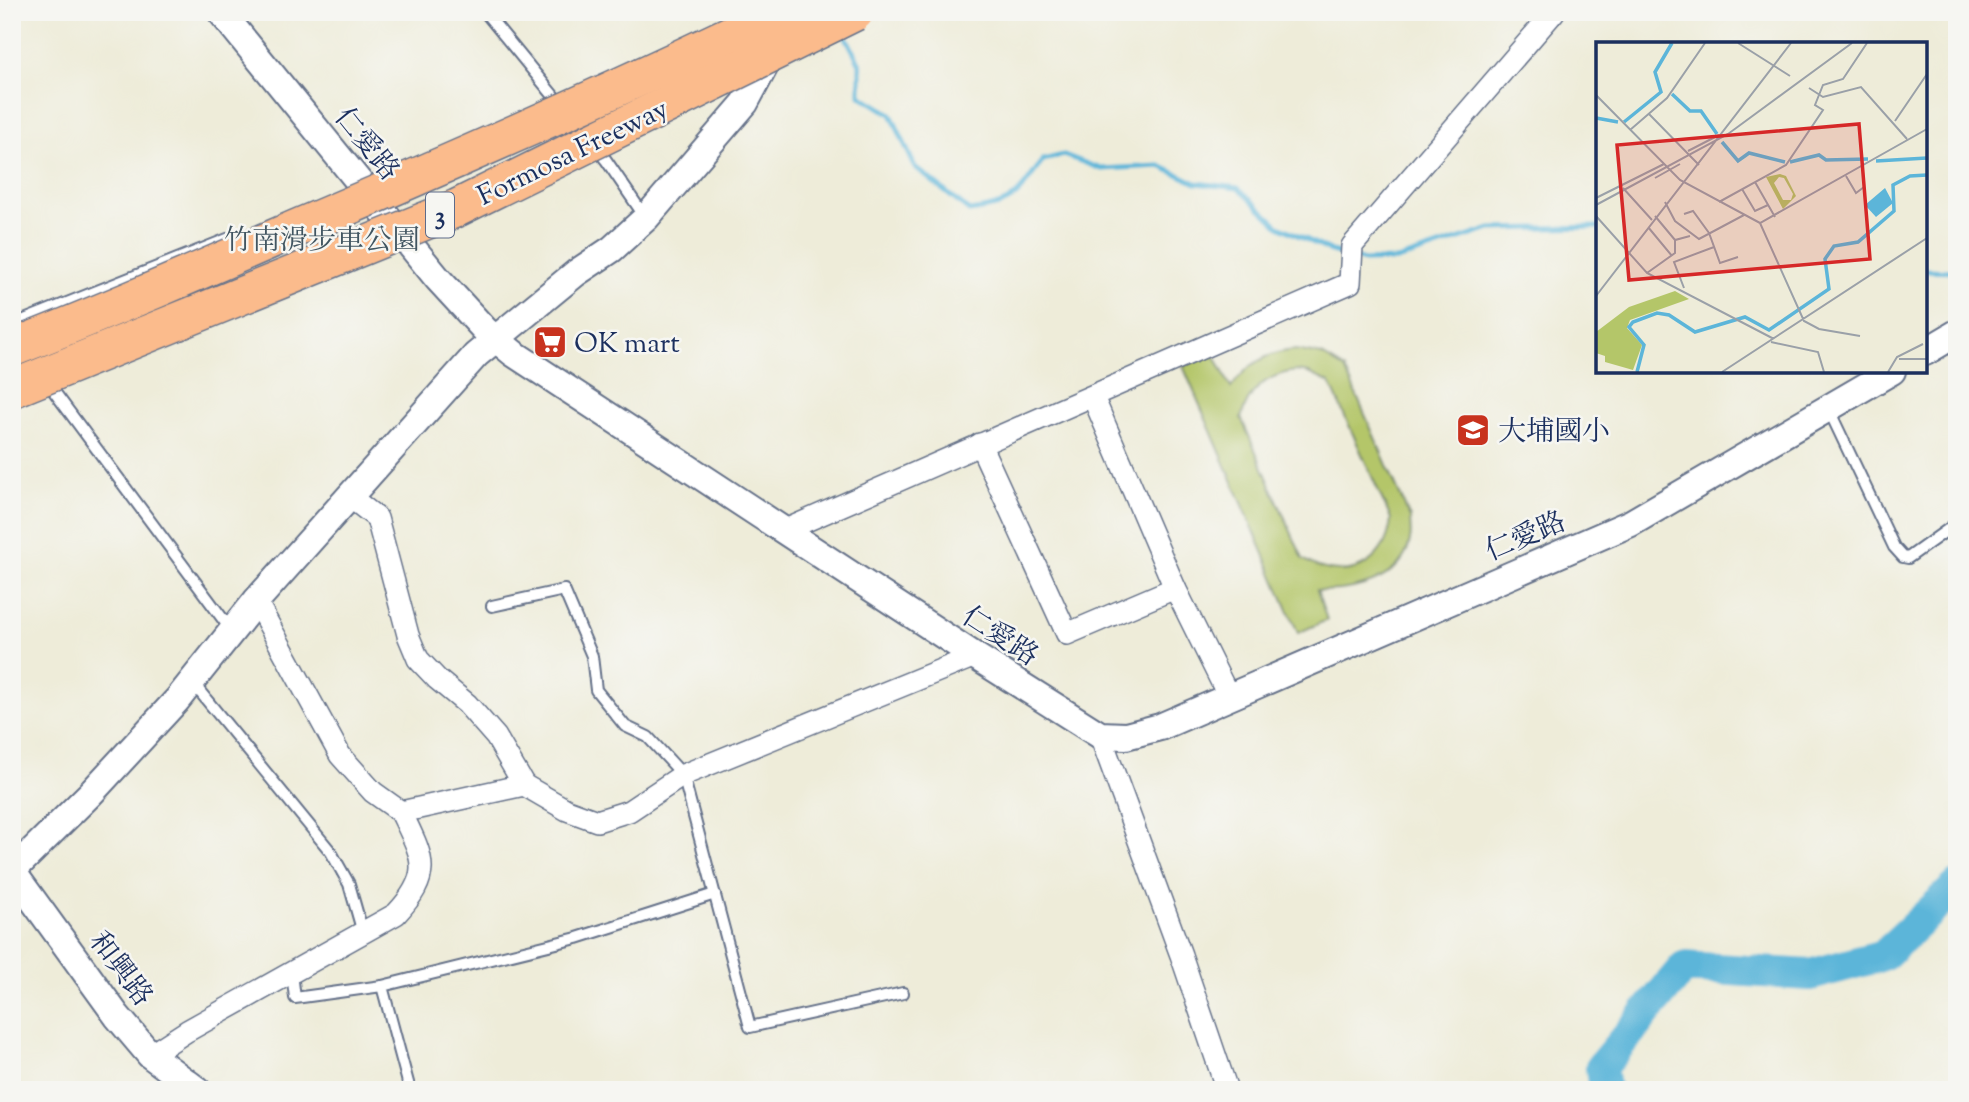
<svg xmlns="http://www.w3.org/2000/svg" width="1969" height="1102" font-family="'Sorts Mill Goudy','Noto Serif TC',serif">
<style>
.green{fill:#b4c669;stroke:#687a64;stroke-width:2;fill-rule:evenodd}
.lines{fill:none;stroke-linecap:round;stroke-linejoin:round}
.stream{stroke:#5cb5d9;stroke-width:5}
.river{stroke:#5cb5d9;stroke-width:32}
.service-casing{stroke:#657189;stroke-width:14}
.minor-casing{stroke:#657189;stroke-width:24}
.tertiary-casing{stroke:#657189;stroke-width:30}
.service{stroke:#fff;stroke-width:10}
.minor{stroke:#fff;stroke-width:21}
.tertiary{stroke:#fff;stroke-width:26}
.motorway-bridge-casing{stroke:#657189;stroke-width:40;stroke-linecap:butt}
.motorway-bridge{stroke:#fbbb8c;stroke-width:37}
.labels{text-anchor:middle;stroke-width:5;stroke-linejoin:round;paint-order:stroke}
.shield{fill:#f6f6f2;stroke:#5d6b8a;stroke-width:2}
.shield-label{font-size:26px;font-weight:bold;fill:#1b2f5e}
.street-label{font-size:28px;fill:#1b2f5e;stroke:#f6f6f2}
.park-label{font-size:28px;fill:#415561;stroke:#f6f6f2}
.poi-label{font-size:28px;fill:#1b2f5e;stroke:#f6f6f2;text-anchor:start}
.inset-river{fill:none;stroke:#5cb5d9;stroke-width:3.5}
.inset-road{fill:none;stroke:#9aa0a8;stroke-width:2}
.view{fill:#d62828;fill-opacity:0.15;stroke:#d62828;stroke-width:3.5}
.inset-edge{fill:none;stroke:#1b2f5e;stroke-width:3.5}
</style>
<rect width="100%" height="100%" fill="#f6f6f2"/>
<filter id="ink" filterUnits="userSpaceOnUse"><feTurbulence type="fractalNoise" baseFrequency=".0143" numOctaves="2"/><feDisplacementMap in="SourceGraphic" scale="14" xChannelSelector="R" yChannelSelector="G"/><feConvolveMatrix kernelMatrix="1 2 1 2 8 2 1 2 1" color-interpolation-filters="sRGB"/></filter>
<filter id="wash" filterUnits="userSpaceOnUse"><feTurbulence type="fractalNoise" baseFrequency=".00686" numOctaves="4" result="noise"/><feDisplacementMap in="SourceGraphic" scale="28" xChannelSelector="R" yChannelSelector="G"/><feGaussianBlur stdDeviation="1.57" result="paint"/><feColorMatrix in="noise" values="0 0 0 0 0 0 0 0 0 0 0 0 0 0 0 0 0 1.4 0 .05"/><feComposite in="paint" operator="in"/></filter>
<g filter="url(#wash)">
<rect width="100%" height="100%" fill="#eeecd9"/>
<!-- green -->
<path class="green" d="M1296,350L1322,355L1345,369L1410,518C1410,525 1412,534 1410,540C1403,581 1351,593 1317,590L1327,620L1298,633L1183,366L1214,354L1231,388C1247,364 1267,352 1296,350ZM1297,371L1309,373L1330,383L1391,519C1387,567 1342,585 1303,559L1241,418C1249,389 1268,374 1297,371Z"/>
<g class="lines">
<!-- stream -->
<g class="stream">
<path d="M843,31L860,64V95L891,114L915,167L969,211C1016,205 1016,197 1043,160L1064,155L1101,169L1160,166L1196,183L1238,188L1279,226L1328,250L1345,255"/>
<polyline points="1355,258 1364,261 1397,260 1490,229 1598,227"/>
<polyline points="1925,270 1957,271"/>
</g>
<!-- river -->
<polyline class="river" points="1604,1090 1601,1067 1684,967 1810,975 1884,955 1957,886"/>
</g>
</g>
<g filter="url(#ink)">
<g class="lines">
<!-- service casing -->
<g class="service-casing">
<g id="service">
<polyline points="485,12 606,160 645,217"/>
<polyline points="12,325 230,238"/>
<polyline points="47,382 231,630"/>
<polyline points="1828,408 1894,547 1903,557 1908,558 1957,523"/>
<polyline points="492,606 564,590 592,656 596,690 625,726 648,737 683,775 750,1027 903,993"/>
<polyline points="192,682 331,852 349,884 363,933"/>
<polyline points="292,973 295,998 382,986"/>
<polyline points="410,1090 382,986 577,938 715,894"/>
</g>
</g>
<!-- minor casing -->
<g class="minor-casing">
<g id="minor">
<polyline points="1093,397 1175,588 1229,697"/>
<polyline points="980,444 1067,634 1175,588"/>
<polyline points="349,496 377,518 408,635 418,659 437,679 467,704 496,737 524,785 567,810 597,821 629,811 683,775 975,656"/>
<polyline points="783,531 1350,283 1352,246 1554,12"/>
<polyline points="256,601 340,755 373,792 401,812 524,785"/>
<polyline points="1100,735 1181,955 1227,1090"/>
<path d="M150,1055L187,1031L396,914C434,873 423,858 401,812"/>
</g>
</g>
<!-- tertiary casing -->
<g class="tertiary-casing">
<g id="tertiary">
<polyline points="221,12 438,279 485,330 513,353 975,656 1100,735 1126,736 1160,727 1631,523 1892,371"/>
<polyline points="1925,352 1957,333"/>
<polyline points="197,1090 150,1055 117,1016 12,871 91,793 177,700 256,601 476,355 576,273 612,249 646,218 745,103 767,62 776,53"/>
</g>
</g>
<!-- service -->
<use href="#service" class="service"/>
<!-- minor -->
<use href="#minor" class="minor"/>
<!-- tertiary -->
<use href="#tertiary" class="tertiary"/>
<!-- motorway-bridge casing -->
<g class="motorway-bridge-casing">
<g id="motorway-bridge">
<path d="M12,348C108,311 201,270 295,229C458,160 619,89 778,12"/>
<polyline points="12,389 457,208 855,12"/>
</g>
</g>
<!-- motorway-bridge -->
<use href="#motorway-bridge" class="motorway-bridge"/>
</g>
</g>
<!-- icons -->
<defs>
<g id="supermarket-square" transform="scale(1.75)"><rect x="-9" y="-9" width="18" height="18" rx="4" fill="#c8321e" stroke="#f6f6f2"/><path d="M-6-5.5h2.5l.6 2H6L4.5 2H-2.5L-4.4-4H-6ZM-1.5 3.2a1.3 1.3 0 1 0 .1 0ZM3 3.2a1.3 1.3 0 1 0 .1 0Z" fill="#fff"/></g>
<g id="school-square" transform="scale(1.75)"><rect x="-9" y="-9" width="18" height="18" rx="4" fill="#c8321e" stroke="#f6f6f2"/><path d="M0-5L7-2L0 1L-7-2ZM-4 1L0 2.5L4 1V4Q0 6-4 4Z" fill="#fff"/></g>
</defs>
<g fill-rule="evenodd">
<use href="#supermarket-square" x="550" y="342"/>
<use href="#school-square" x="1473" y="430"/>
</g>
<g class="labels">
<!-- shield labels -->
<rect class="shield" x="426" y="192.5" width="28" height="45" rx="5"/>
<g class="shield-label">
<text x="440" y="224">3</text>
</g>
<!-- street labels -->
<g class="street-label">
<text transform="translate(368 143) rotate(51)" y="10">仁愛路</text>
<text transform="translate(572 151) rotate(-26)" y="10">Formosa Freeway</text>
<text transform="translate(1525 535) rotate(-23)" y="10">仁愛路</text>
<text transform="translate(1001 635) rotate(33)" y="10">仁愛路</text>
<text transform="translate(122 968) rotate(53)" y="10">和興路</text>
</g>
<!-- park labels -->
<g class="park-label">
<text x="322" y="249">竹南滑步車公園</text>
</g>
<!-- poi labels -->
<g class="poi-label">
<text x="574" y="352">OK mart</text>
<text x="1498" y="440">大埔國小</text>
</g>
</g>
<!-- overview -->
<g transform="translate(1596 42)">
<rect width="331" height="331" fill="#eeecd9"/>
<path d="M184,132L190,134L200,154L187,167L170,135ZM183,135L188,136L197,152L195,158H187L178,141ZM79,249L93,257L34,278L31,286L46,303L37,328L9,320V314L0,311V290L33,265Z" fill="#b4c669" fill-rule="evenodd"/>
<path d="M289,146L297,161L280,175L269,163Z" fill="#5cb5d9"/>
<path class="inset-river" d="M76,52L94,69H105L121,92M0,76L22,80M28,80L65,50L59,30L76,1M126,100L142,119L153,111L189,120M280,119L331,116M194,120L223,113L230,118L272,117M41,330L48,303L33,285L37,280L61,271L73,273L99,290L149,275L173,288L233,247L229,217L238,204L262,200L298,169L297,143L314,134L331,133"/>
<path class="inset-road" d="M142,1L194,34M213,46L227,55L265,45L311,97M0,53L84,138L164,181L331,87M53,72L103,123M299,79L331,32M34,88L71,56L109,1M92,109L123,93M250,134L260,151L268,145M59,136L84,122M159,140L179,175M27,146L56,178M146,147L159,169L172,163M0,156L68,122M69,160L79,179L103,197L148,173M123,160L190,123L227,68L219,63L227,43L247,37L271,1M0,163L132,92L256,1M88,172L97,169L113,191L124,221L142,215M0,174L51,231L178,297M59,174L79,198L94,194M164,181L208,279L223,287L264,294M52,185L76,214M51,231L79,211V198M88,246L78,220L118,205M0,254L195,1M175,300L222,310L228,330M303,317H331M126,330L331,196M292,330L301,315L327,302"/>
<path class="view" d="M263,82L274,217L33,238L21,103Z"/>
<rect width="331" height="331" class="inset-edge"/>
</g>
<!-- margin -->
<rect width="1969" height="1102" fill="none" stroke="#f6f6f2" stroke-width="42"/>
</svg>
